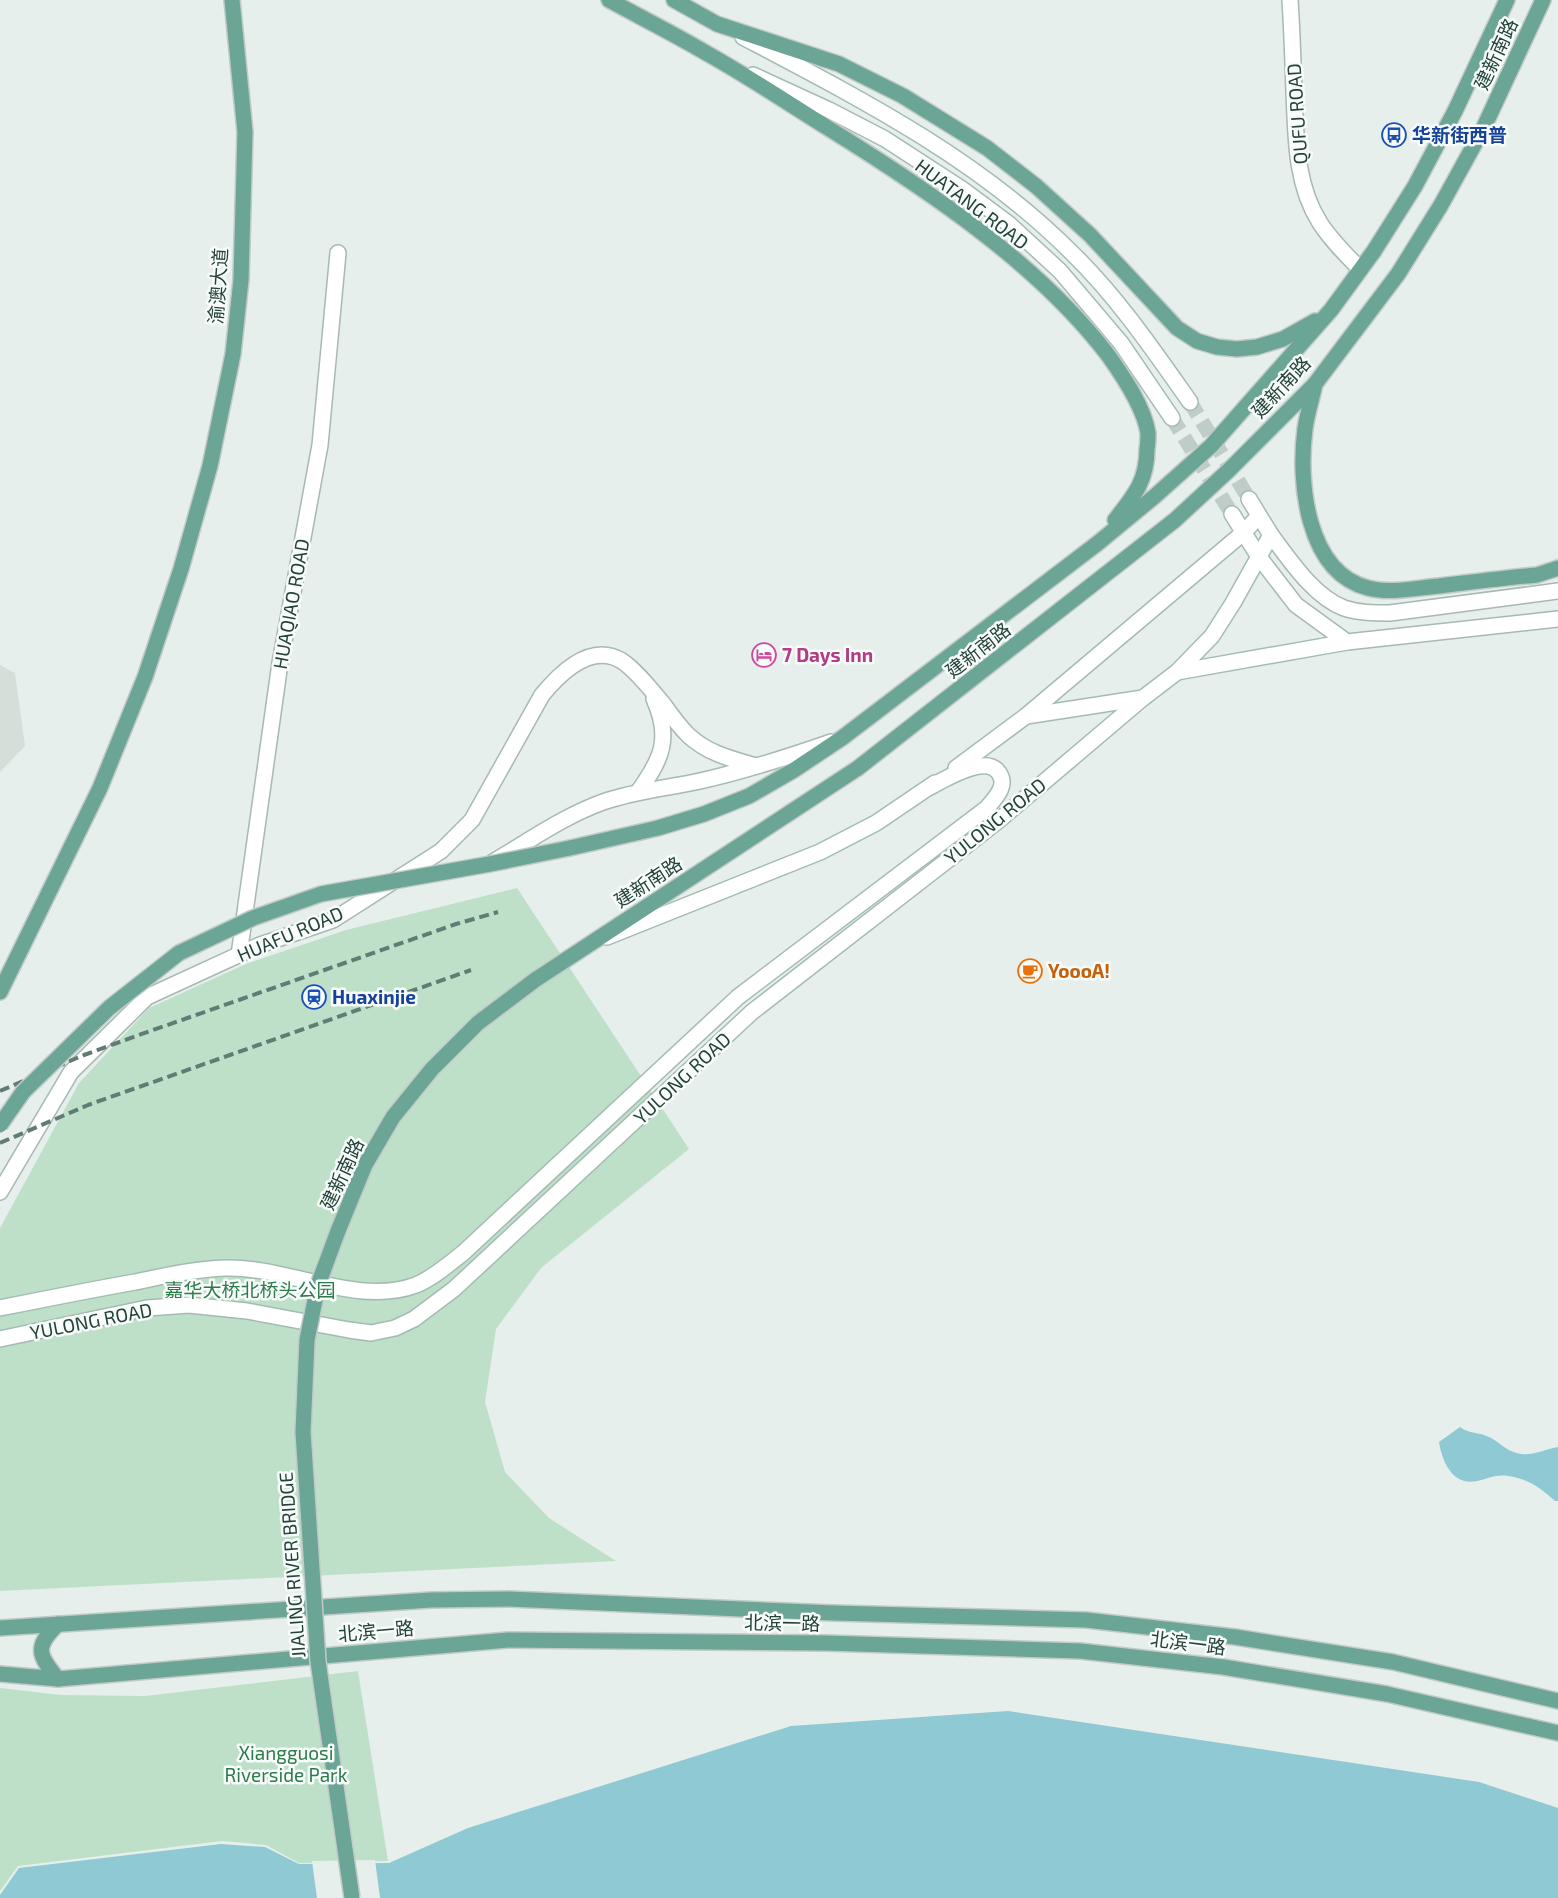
<svg xmlns="http://www.w3.org/2000/svg" width="1558" height="1898" font-family="'Exo 2','Noto Sans SC',sans-serif">
<style>
.built{fill:#d4dfda}
.green{fill:#bfe0c8}
.water{fill:#8ec9d4}
.pier{fill:#e6efeb}
.lines{fill:none;stroke-linecap:round;stroke-linejoin:round}
.secondary-tunnel{stroke:#bfccc8;stroke-width:15;stroke-dasharray:15 8;stroke-linecap:butt}
.minor-casing{stroke:#a8b8b2;stroke-width:18}
.tertiary-casing{stroke:#a8b8b2;stroke-width:18}
.secondary-casing{stroke:#a4bbb3;stroke-width:18}
.primary-casing{stroke:#c2cac8;stroke-width:18}
.minor{stroke:#fff;stroke-width:15}
.tertiary{stroke:#fff;stroke-width:15}
.secondary{stroke:#fff;stroke-width:15}
.primary{stroke:#6aa596;stroke-width:15}
.rail{stroke:#5f7d75;stroke-width:4;stroke-dasharray:10 5;stroke-linecap:butt}
.primary-bridge-casing{stroke:#c2cac8;stroke-width:18;stroke-linecap:butt}
.primary-bridge{stroke:#6aa596;stroke-width:15}
.labels{text-anchor:middle;stroke-width:5;stroke-linejoin:round;paint-order:stroke}
.street-label{font-size:19px;fill:#24423a;stroke:#f7fbf9}
.transit-label{font-size:19px;font-weight:bold;fill:#164399;stroke:#f7fbf9;text-anchor:start}
.hotel-label{font-size:19px;font-weight:bold;fill:#b23c85;stroke:#f7fbf9;text-anchor:start}
.food-label{font-size:19px;font-weight:bold;fill:#c56008;stroke:#f7fbf9;text-anchor:start}
.park-label{font-size:19px;fill:#2d7a4b;stroke:#f7fbf9}
</style>
<rect width="100%" height="100%" fill="#e6efeb"/>
<!-- built -->
<polygon class="built" points="0,665 15,673 25,746 0,772"/>
<!-- green -->
<g class="green">
<polygon points="517,888 689,1149 541,1268 496,1329 485,1402 505,1472 549,1518 616,1561 0,1591 0,1228 79,1083 149,1008 246,964 346,930"/>
<polygon points="358,1671 388,1861 299,1863 266,1845 222,1841 18,1866 0,1891 0,1688 61,1695 145,1696"/>
</g>
<!-- water -->
<g class="water">
<path d="M1460,1427C1469,1434 1479,1432 1489,1437C1496,1440 1502,1446 1509,1450C1527,1460 1540,1450 1558,1447V1501H1555C1540,1487 1528,1479 1508,1476C1497,1474 1487,1479 1477,1481C1452,1486 1442,1461 1439,1442Z"/>
<polygon points="1008,1711 1479,1782 1558,1808 1558,1898 0,1898 0,1895 19,1868 221,1844 265,1847 299,1864 389,1863 468,1828 791,1726"/>
</g>
<!-- pier -->
<polygon class="pier" points="375,1860 380,1898 317,1898 312,1861"/>
<g class="lines">
<!-- secondary-tunnel -->
<g class="secondary-tunnel">
<polyline points="1190,402 1249,499"/>
<polyline points="1172,418 1232,514"/>
</g>
<!-- minor casing -->
<g class="minor-casing">
<polyline id="minor" points="239,955 280,663 320,445 338,253"/>
</g>
<!-- tertiary casing -->
<g class="tertiary-casing">
<g id="tertiary">
<path d="M1290,0C1292,31 1293,61 1294,92C1296,136 1295,184 1320,223C1331,240 1346,255 1360,269"/>
<path d="M1271,535C1289,559 1314,597 1344,608C1359,613 1374,613 1390,613L1558,591"/>
<polyline points="1259,557 1296,605 1347,642 1558,619"/>
<path d="M638,792C661,760 672,739 654,699"/>
<path d="M493,862C529,841 564,816 603,802C635,791 668,788 700,781C745,771 788,757 831,742"/>
<path d="M0,1192L71,1072L147,997L260,945L333,920L441,851L472,820L542,695C560,673 591,642 622,661C637,671 652,691 664,705C671,715 679,726 688,735C707,753 731,759 756,766"/>
</g>
</g>
<!-- secondary casing -->
<g class="secondary-casing">
<g id="secondary">
<path d="M743,37C859,98 979,159 1073,254C1118,298 1154,351 1190,402"/>
<polyline points="753,75 829,110 885,139 962,189 1009,224 1060,271 1121,343 1172,418"/>
<polyline points="1232,514 1259,557"/>
<polyline points="1177,672 1347,642"/>
<polyline points="1026,716 1143,698"/>
<polyline points="956,768 1026,716 1243,533 1259,516"/>
<polyline points="607,937 820,852 876,823 935,783"/>
<path d="M0,1308C45,1299 90,1290 135,1282C164,1276 195,1269 225,1268C286,1266 357,1307 416,1285C433,1278 449,1264 463,1253L738,997L987,808C995,798 1008,786 999,773C986,753 944,780 928,788"/>
<polyline points="0,1339 147,1308 189,1305 247,1311 349,1330 371,1333 395,1328 414,1319 454,1289 752,1012 998,821 1143,698 1177,672 1212,636 1233,603 1271,535 1249,499"/>
</g>
</g>
<!-- primary casing -->
<g class="primary-casing">
<g id="primary">
<path d="M609,0C642,18 676,35 708,54C749,77 788,103 828,128C926,189 1037,262 1108,355C1123,376 1144,407 1148,433C1148,438 1148,444 1147,449C1147,481 1134,496 1115,520"/>
<polyline points="674,0 717,24 839,64 903,96 987,148 1036,186 1090,235 1177,328 1197,341 1217,347 1237,349 1257,347 1283,339 1315,321"/>
<path d="M1315,384C1312,399 1307,414 1305,429C1298,481 1306,572 1368,588C1391,594 1416,588 1439,586C1472,582 1505,578 1537,575L1558,568"/>
<polyline points="570,848 658,828 704,814 749,796 794,770 842,738 1098,543 1155,496 1211,446 1331,310 1374,251 1415,186 1455,111 1507,0"/>
<polyline points="0,992 100,788 145,677 181,569 210,466 233,354 241,280 245,132 232,0"/>
<polyline points="338,1231 365,1165 393,1117 432,1069 478,1023 535,980 858,768 1175,520 1228,471 1315,384 1398,274 1441,205 1484,127 1543,0"/>
<polyline points="0,1628 431,1600 509,1599 834,1613 1086,1620 1235,1637 1393,1662 1558,1701"/>
<polyline points="0,1674 58,1679 508,1640 826,1643 1080,1651 1223,1667 1387,1694 1558,1733"/>
<path d="M58,1679C38,1655 34,1647 58,1624"/>
</g>
</g>
<!-- minor -->
<use href="#minor" class="minor"/>
<!-- tertiary -->
<use href="#tertiary" class="tertiary"/>
<!-- secondary -->
<use href="#secondary" class="secondary"/>
<!-- primary -->
<use href="#primary" class="primary"/>
<!-- rail -->
<g class="rail">
<polyline points="0,1091 84,1055 136,1036 456,924 498,912"/>
<polyline points="0,1143 88,1105 471,970"/>
</g>
<!-- primary-bridge casing -->
<g class="primary-bridge-casing">
<g id="primary-bridge">
<polyline points="0,1125 23,1092 109,1008 179,953 253,918 321,894 490,864 570,848"/>
<polyline points="338,1231 318,1285 307,1340 303,1432 318,1661 352,1898"/>
</g>
</g>
<!-- primary-bridge -->
<use href="#primary-bridge" class="primary-bridge"/>
</g>
<!-- icons -->
<defs>
<g id="bus-ring" transform="scale(1.25)"><circle r="9.5" fill="#f7fbf9" stroke="#1a4fb4" stroke-width="1.5"/><path d="M-5-6H5V4H4V6H2V4H-2V6H-4V4H-5ZM-3.5-4V0h7V-4ZM-3.5 1.2v1.5H-2V1.2ZM2 1.2v1.5H3.5V1.2Z" fill="#1a4fb4"/></g>
<g id="hotel-ring" transform="scale(1.25)"><circle r="9.5" fill="#f7fbf9" stroke="#d1479c" stroke-width="1.5"/><path d="M-6-4.5h1.5V1H6V5H4.5V3h-9V5H-6ZM-4 0a1.8 1.8 0 1 1 3.6 0ZM.5 0V-2.5h3Q6-2.5 6 0Z" fill="#d1479c"/></g>
<g id="cafe-ring" transform="scale(1.25)"><circle r="9.5" fill="#f7fbf9" stroke="#e8710a" stroke-width="1.5"/><path d="M-5.5-4.5H6V0H3Q3 3.5 0 3.5H-2.5Q-5.5 3.5-5.5 0ZM3-3.2v2h1.7v-2ZM-6 4.5H4V6H-6Z" fill="#e8710a"/></g>
<g id="station-ring" transform="scale(1.25)"><circle r="9.5" fill="#f7fbf9" stroke="#1a4fb4" stroke-width="1.5"/><path d="M-3-6H3Q5-6 5-4V2Q5 4 3 4L4.5 6H3L1.5 4h-3L-3 6H-4.5L-3 4Q-5 4-5 2V-4Q-5-6-3-6ZM-3.5-4v3h7v-3ZM-3.5 1v1.5H-2V1ZM2 1v1.5H3.5V1Z" fill="#1a4fb4"/></g>
</defs>
<g fill-rule="evenodd">
<use href="#bus-ring" x="1394" y="135"/>
<use href="#hotel-ring" x="764" y="655"/>
<use href="#cafe-ring" x="1030" y="971"/>
<use href="#station-ring" x="314" y="997"/>
</g>
<g class="labels">
<!-- street labels -->
<g class="street-label">
<text transform="translate(1496 54) rotate(-65)" y="7">建新南路</text>
<text transform="translate(1297 114) rotate(-94)" y="7">QUFU ROAD</text>
<text transform="translate(972 204) rotate(37)" y="7">HUATANG ROAD</text>
<text transform="translate(218 286) rotate(-86)" y="7">渝澳大道</text>
<text transform="translate(1281 387) rotate(-47)" y="7">建新南路</text>
<text transform="translate(291 604) rotate(-80)" y="7">HUAQIAO ROAD</text>
<text transform="translate(978 650) rotate(-38)" y="7">建新南路</text>
<text transform="translate(995 821) rotate(-39)" y="7">YULONG ROAD</text>
<text transform="translate(648 882) rotate(-33)" y="7">建新南路</text>
<text transform="translate(290 934) rotate(-23)" y="7">HUAFU ROAD</text>
<text transform="translate(682 1078) rotate(-43)" y="7">YULONG ROAD</text>
<text transform="translate(342 1174) rotate(-65)" y="7">建新南路</text>
<text transform="translate(91 1321) rotate(-11)" y="7">YULONG ROAD</text>
<text transform="translate(292 1565) rotate(-94)" y="7">JIALING RIVER BRIDGE</text>
<text transform="translate(782 1623) rotate(1)" y="7">北滨一路</text>
<text transform="translate(376 1631) rotate(-5)" y="7">北滨一路</text>
<text transform="translate(1188 1643) rotate(7)" y="7">北滨一路</text>
</g>
<!-- transit labels -->
<g class="transit-label">
<text x="1412" y="142">华新街西普</text>
<text x="332" y="1004">Huaxinjie</text>
</g>
<!-- hotel labels -->
<g class="hotel-label">
<text x="782" y="662">7 Days Inn</text>
</g>
<!-- food labels -->
<g class="food-label">
<text x="1048" y="978">YoooA!</text>
</g>
<!-- park labels -->
<g class="park-label">
<text x="250" y="1297">嘉华大桥北桥头公园</text>
<text x="286" y="1760">Xiangguosi<tspan x="286" dy="22">Riverside Park</tspan></text>
</g>
</g>
</svg>
